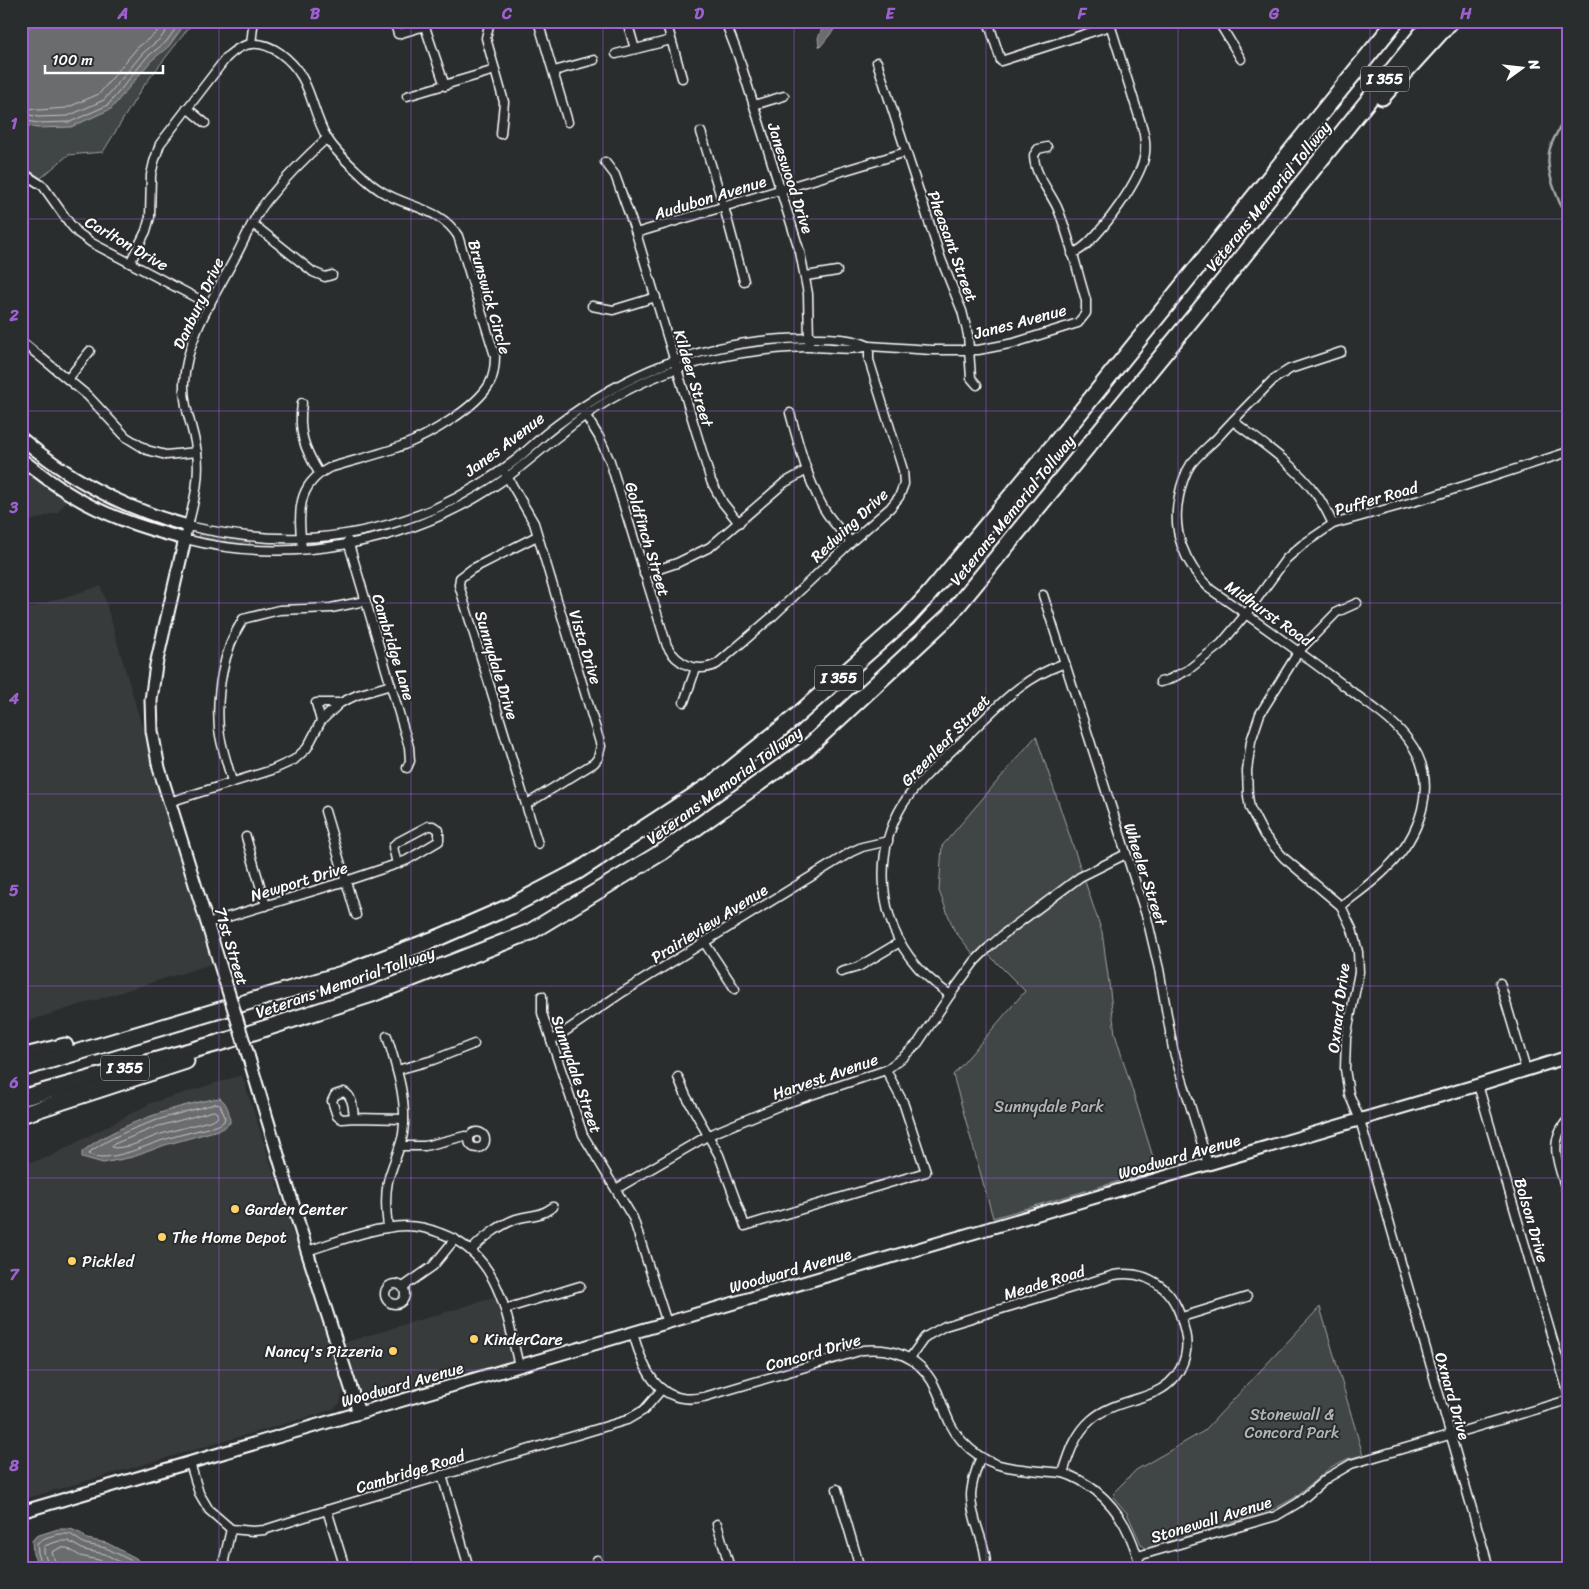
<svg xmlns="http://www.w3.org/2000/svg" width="1589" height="1589" font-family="Sriracha,sans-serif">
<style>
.built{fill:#373a3b}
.green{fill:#414445;stroke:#a0a2a2}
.water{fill:#6a6c6d;stroke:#a6a7a7}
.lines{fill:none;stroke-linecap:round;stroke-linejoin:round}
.shore{stroke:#c3c4c5;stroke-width:1}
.stream{stroke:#a6a7a7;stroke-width:2.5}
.street-casing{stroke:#fff;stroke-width:11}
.secondary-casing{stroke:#fff;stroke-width:15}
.highway-casing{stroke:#fff;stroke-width:19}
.street{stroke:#2a2d2e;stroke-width:8}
.secondary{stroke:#2a2d2e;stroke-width:11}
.highway{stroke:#2a2d2e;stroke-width:15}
.secondary-bridge-casing{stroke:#fff;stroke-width:15;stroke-linecap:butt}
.secondary-bridge{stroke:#2a2d2e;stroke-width:11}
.grid{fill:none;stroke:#9c61cf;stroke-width:1;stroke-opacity:0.55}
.poi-dot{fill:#ffd166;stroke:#2a2d2e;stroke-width:2}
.labels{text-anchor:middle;stroke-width:4;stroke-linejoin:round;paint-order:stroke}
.shield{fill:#2a2d2e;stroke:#bfc0c0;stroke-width:1}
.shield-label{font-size:15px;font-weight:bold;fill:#fff}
.street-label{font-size:16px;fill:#fff;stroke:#2a2d2e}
.park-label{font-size:16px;fill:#b3b4b5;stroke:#2a2d2e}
.poi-label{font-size:16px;fill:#fff;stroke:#2a2d2e;text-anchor:start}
.neatline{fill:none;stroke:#9c61cf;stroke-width:2}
.grid-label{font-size:16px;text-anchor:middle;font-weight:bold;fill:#9c61cf}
</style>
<rect width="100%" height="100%" fill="#2a2d2e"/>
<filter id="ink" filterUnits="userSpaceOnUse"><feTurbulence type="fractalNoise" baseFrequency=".02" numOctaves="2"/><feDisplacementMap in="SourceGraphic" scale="10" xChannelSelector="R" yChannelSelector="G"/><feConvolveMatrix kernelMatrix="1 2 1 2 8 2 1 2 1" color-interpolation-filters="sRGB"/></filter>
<g filter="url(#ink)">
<!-- built -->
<g class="built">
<polygon points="21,465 69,498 58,512 21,524"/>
<polygon points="101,586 211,964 22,1023 21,610"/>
<polygon points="242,1075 335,1363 343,1390 340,1403 335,1408 322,1413 21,1500 21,1165 49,1157 151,1103"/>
<polygon points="506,1294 523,1358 362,1403 343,1343"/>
</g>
<!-- green -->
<g class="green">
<polygon points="21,21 194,21 142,88 103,152 68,155 41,178 21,165"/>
<path d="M494,480L495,481C453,507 409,527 361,538V536L387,528Z"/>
<path d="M200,534L250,542V545C235,545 212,546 199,537Z"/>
<polygon points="1036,736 1102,932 1109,983 1115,1034 1157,1170 993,1218 953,1075 1025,991 982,948 974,955 954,930 939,891 942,846"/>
<polygon points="1320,1307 1363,1455 1347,1459 1331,1467 1294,1498 1274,1509 1150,1548 1145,1548 1141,1544 1127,1513 1113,1497 1116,1490 1136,1470 1204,1431"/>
</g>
<!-- water -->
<g class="water">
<polygon points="36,21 187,21 169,46 151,61 111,109 71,127 37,128 21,124 21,36"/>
<polygon points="825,21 841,21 820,47 819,46 818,38"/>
<path d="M220,1098C228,1104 230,1114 230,1123L222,1129L165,1145L133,1157L103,1163L82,1157V1152C112,1126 180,1104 220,1098Z"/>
<polygon points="58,1529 71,1529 82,1534 87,1539 107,1543 136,1558 146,1568 39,1568 33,1554 32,1541 36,1536"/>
</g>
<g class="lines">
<!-- shore -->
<g class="shore">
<polyline points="21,106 39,110 66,108 99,94 137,48 156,33 164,21"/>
<polyline points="21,113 38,117 68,116 104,100 143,53 161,38 173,21"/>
<polyline points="21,120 38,123 70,122 108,105 147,57 166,42 181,21"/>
<path d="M215,1104L220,1105L225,1117L224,1121L219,1125C201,1130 181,1134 163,1140C145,1146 107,1164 89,1154L91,1151C128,1126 172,1115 215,1104Z"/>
<polygon points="214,1111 217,1113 218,1117 216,1119 161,1134 130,1146 115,1148 112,1147 114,1144 156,1127"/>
<polyline points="43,1568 38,1553 37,1543 45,1538 58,1534 70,1534 85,1544 106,1548 134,1562 139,1568"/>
<polyline points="49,1568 44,1552 44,1546 59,1541 68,1541 84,1550 105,1554 131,1568"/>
<polyline points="57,1568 52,1552 60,1548 67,1548 80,1556 103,1561 116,1568"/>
</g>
<!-- stream -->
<path class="stream" d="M1568,113C1562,124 1554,136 1550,148C1543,171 1560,202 1568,223"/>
<!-- street casing -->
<g class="street-casing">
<g id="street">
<polyline points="394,21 398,34 425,26"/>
<polyline points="423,21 445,86"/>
<polyline points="490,21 486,38 504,102 501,134"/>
<polyline points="538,21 568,122"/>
<polyline points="627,21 635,49"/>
<polyline points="666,21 682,78"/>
<polyline points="725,21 738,55 800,252 808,294 809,341"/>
<polyline points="988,21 1001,61 1110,26"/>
<polyline points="1218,21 1241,59"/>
<polyline points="251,44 253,27"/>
<polyline points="616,54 671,40"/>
<polyline points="877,62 941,259 962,311 968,335 971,378 977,385"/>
<polyline points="554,71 594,60"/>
<polyline points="407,96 495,70"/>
<polyline points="754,105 784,96"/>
<polyline points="187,108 205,123"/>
<polyline points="701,132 724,207 744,281"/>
<path d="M327,138C307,156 286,177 269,198C255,214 247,235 237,254C216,294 186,337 184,383C183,408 194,429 197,453C201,483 191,511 185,539C289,566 410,544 499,483C521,468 540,450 561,434C592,408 627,388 665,373C710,356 757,349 805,347C826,346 848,352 869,346L932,350H978L1014,343L1078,323L1086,313V300C1077,271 1069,234 1057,207C1049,190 1034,174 1034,155L1038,149L1047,147"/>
<polyline points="605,162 615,175 636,233 711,481 723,503 739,523"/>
<polyline points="21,172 43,186 70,224 78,233 92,243 210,305"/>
<polyline points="253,224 313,272 325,277 332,275"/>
<polyline points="636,233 906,152"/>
<path d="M1072,254C1078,251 1084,247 1088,243C1107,225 1135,186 1143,162C1147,150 1145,135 1141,123L1109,21"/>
<path d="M130,263L146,231L150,217L151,175L154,162L160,144L226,58C243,41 260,39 280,53C313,77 309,107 327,138C335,151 347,162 358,172C365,179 373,186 381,191C407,208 440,207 458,236L495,356C495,367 494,376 489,385C474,409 429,435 404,445C379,455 354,460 329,468C295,486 299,515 302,549"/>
<polyline points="806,276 837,271"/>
<polyline points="592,306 613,310 656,297"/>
<polyline points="21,341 88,396 126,437 147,450 166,455 197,452"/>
<polyline points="68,379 90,351"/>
<path d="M302,403C298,432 304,448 319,473"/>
<path d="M583,411L599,437L610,461L667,646C677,664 697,674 717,664L773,616L851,542L890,508L899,497L904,484L903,470L869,360V346"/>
<path d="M790,413C799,445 807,479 824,509C831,521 841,531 851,542"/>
<path d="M1233,421C1262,443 1294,464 1316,494C1323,503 1328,514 1333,524"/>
<polyline points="505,473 534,523 601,746 598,758 594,763 527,804"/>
<path d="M188,526C275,546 352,543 436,508C464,495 492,478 517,459C530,448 543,435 557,425C625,374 697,344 783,339C806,338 848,335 869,346"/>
<polyline points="537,536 472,569 460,578 459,585 538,844"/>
<polyline points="348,541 409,747 410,761 407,768"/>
<polyline points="644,574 677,563 710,547 784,483 807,470"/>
<polyline points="1043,595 1147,918 1159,969 1173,1049 1208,1164"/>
<polyline points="1357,603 1337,612 1299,651 1260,714 1251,741 1247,771 1248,796 1250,808 1264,835 1284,858 1341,906 1352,929 1358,952 1359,972 1346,1038 1345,1069 1349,1094 1360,1120 1489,1568"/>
<polyline points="1160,682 1168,680 1188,670 1221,644 1246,614 1286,559 1302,545 1333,524 1427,498 1568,452"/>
<polyline points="684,702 696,668"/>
<polyline points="321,721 340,703"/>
<path d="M232,782C228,765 221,747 219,729C216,692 223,651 243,619L279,610L331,608L365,601"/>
<polyline points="169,802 272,770 294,760 307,748 321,721 316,703 340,703 357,695 391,685"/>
<polyline points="325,811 356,915"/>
<polygon points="428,826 433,826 439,830 439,841 407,860 397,864 393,847 396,843"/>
<polyline points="246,837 266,906"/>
<path d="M1341,906C1356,894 1372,883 1385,870C1420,837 1441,783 1409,741C1393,719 1367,704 1346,687C1301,653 1256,621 1210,589C1185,564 1171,532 1179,496C1181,486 1185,473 1191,464C1199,454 1209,446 1218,437C1236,417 1255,398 1274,379L1290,369L1341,352"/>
<polyline points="208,923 346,881 397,864"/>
<polyline points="704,942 735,989"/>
<polyline points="841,972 858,967 900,942"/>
<polyline points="1500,983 1526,1070"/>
<path d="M950,995C938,986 925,976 916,965C878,921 873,853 903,804C920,778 946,757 968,735C1001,703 1021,679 1065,663"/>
<polyline points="542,996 542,1013 583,1135 633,1218 667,1323"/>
<path d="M387,1036C396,1067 408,1100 403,1134C400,1150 392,1165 388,1181C385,1196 386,1213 388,1227"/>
<polyline points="551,1041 623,992 851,852 862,847 888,841"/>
<polyline points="397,1070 433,1060 474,1044"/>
<polyline points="678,1077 686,1096 719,1155 745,1226 926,1172 903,1102 886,1070"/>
<polyline points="1478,1085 1568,1392"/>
<path d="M354,1118L342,1119L337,1116L332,1101L335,1095L344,1092C353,1096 353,1109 354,1118L404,1119"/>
<path d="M1568,1120C1546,1142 1560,1169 1568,1195"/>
<circle cx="477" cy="1140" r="8"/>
<polyline points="400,1146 425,1146 465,1136 469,1137"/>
<polyline points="616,1189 709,1135 781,1105 886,1070 903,1057 918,1043 950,995 975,961 988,948 1005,933 1080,877 1126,854"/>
<path d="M307,1251C333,1243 360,1232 387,1228C405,1224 423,1226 440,1233C499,1254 506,1312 519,1366"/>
<path d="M471,1251C482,1238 500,1225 516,1219C532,1214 537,1218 553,1207"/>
<circle cx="395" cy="1294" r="10"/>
<polyline points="403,1287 433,1266 455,1239"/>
<polyline points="505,1309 580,1286"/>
<polyline points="1182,1317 1247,1297"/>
<path d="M633,1333C643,1369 658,1407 704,1397L863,1350C896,1347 923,1359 937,1391C945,1409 948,1426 962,1441C986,1467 1007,1468 1041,1471C1048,1472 1056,1472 1063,1473C1076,1477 1086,1483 1096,1491C1122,1512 1132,1537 1141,1568"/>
<path d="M910,1358L925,1337L945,1326L1114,1275C1132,1272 1149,1276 1163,1288C1176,1300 1181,1315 1185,1332C1191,1357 1178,1383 1153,1393C1132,1402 1109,1404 1091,1420C1075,1434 1069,1454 1063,1473"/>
<path d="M980,1459C976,1470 971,1484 971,1496C971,1521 987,1543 986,1568"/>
<polyline points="190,1463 199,1493 209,1510 231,1529 253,1531 264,1530 327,1510 627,1420 644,1410 662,1389"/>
<polyline points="442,1475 469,1568"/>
<polyline points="837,1489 860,1568"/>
<polyline points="327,1510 345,1568"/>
<polyline points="717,1524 730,1568"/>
<polyline points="1138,1556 1276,1516 1298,1503 1327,1478 1351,1464 1568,1400"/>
<polyline points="597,1560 600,1568"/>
<polyline points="225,1568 224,1560 231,1529"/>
</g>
</g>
<!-- secondary casing -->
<g class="secondary-casing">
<g id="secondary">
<path d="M21,438C70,480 125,509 188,526"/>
<path d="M21,459C36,470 50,482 65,491C102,515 143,528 185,539L156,665L151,700L152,731L159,768L225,981"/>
<polyline points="248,1055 307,1251 359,1413"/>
<polyline points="21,1512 1478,1085 1568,1057"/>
</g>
</g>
<!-- highway casing -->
<g class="highway-casing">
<g id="highway">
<polyline points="1382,97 1451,21"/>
<polyline points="21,1057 65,1046"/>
<polyline points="21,1069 342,974 440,937 511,906 578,871 715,782 793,719 907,618 929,594 1057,441 1396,21"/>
<polyline points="21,1098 229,1040 372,994 530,932 662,852 804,751 949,616 1237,264 1432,21"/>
<polyline points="21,1115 186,1061"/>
</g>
</g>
<!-- street -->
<use href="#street" class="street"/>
<!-- secondary -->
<use href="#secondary" class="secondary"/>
<!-- highway -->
<use href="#highway" class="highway"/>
<!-- secondary-bridge casing -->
<g class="secondary-bridge-casing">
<polyline id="secondary-bridge" points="225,981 248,1055"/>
</g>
<!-- secondary-bridge -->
<use href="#secondary-bridge" class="secondary-bridge"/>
</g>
</g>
<!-- grid -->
<path class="grid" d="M219,21V1568M411,21V1568M603,21V1568M794,21V1568M986,21V1568M1178,21V1568M1370,21V1568M21,219H1568M21,411H1568M21,603H1568M21,794H1568M21,986H1568M21,1178H1568M21,1370H1568"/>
<!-- markers -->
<g class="poi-dot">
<circle cx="235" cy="1209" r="5"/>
<circle cx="162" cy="1237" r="5"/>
<circle cx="72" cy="1261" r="5"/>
<circle cx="474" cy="1339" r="5"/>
<circle cx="393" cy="1351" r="5"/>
</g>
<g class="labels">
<!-- shield labels -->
<g class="shield">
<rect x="1361" y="66.5" width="48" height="25" rx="4"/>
<rect x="815" y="665.5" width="48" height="25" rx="4"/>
<rect x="101" y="1055.5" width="48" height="25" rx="4"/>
</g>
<g class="shield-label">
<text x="1385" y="84">I 355</text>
<text x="839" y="683">I 355</text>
<text x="125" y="1073">I 355</text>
</g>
<!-- street labels -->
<g class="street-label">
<text transform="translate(791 178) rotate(72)" y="6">Janeswood Drive</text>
<text transform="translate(1268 196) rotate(-51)" y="6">Veterans Memorial Tollway</text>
<text transform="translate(710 197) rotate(-17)" y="6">Audubon Avenue</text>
<text transform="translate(127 243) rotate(30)" y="6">Carlton Drive</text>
<text transform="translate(953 246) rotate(70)" y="6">Pheasant Street</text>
<text transform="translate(490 297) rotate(74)" y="6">Brunswick Circle</text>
<text transform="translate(198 303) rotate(-65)" y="6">Danbury Drive</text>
<text transform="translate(1020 321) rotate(-15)" y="6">Janes Avenue</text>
<text transform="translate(694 378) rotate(73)" y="6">Kildeer Street</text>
<text transform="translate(504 444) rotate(-37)" y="6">Janes Avenue</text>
<text transform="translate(1376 498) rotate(-16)" y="6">Puffer Road</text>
<text transform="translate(1012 510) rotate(-51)" y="6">Veterans Memorial Tollway</text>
<text transform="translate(849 525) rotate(-43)" y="6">Redwing Drive</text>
<text transform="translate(648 539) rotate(73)" y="6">Goldfinch Street</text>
<text transform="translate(1269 613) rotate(35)" y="6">Midhurst Road</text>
<text transform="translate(394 647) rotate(73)" y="6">Cambridge Lane</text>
<text transform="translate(586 647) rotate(73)" y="6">Vista Drive</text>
<text transform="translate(497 665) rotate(73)" y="6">Sunnydale Drive</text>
<text transform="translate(945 740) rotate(-46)" y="6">Greenleaf Street</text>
<text transform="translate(724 785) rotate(-36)" y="6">Veterans Memorial Tollway</text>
<text transform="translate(1146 874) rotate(72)" y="6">Wheeler Street</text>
<text transform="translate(299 881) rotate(-17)" y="6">Newport Drive</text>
<text transform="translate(709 923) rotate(-32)" y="6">Prairieview Avenue</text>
<text transform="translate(232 946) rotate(73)" y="6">71st Street</text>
<text transform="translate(345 982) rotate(-19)" y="6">Veterans Memorial Tollway</text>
<text transform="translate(1338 1008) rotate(-83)" y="6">Oxnard Drive</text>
<text transform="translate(577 1074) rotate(71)" y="6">Sunnydale Street</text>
<text transform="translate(825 1076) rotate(-19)" y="6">Harvest Avenue</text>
<text transform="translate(1179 1156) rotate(-16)" y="6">Woodward Avenue</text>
<text transform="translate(1532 1220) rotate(74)" y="6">Bolson Drive</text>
<text transform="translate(790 1270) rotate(-16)" y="6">Woodward Avenue</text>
<text transform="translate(1044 1282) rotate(-17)" y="6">Meade Road</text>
<text transform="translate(813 1352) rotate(-16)" y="6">Concord Drive</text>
<text transform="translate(402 1384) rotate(-16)" y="6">Woodward Avenue</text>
<text transform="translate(1453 1396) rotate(74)" y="6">Oxnard Drive</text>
<text transform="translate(410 1471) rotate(-17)" y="6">Cambridge Road</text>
<text transform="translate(1211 1519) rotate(-17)" y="6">Stonewall Avenue</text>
</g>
<!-- park labels -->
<g class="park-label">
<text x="1049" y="1112">Sunnydale Park</text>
<text x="1292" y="1420">Stonewall &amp;<tspan x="1292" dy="18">Concord Park</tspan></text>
</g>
<!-- poi labels -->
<g class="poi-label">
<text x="245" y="1215">Garden Center</text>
<text x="172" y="1243">The Home Depot</text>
<text x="82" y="1267">Pickled</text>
<text x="484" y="1345">KinderCare</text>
<text x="383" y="1357" text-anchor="end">Nancy's Pizzeria</text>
</g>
</g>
<!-- margin -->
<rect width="1589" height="1589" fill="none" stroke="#2a2d2e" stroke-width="55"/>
<!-- north arrow -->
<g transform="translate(1522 68) rotate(75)" stroke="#2a2d2e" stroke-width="4" paint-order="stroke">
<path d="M0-4L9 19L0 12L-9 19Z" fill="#ffffff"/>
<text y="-8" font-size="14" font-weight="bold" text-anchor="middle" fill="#ffffff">N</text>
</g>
<!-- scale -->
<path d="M45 65v8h118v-8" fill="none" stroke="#ffffff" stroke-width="2.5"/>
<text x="52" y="65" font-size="15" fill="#ffffff" stroke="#2a2d2e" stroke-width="4" paint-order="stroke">100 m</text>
<rect x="28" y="28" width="1534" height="1534" class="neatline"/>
<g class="grid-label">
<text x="123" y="19">A</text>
<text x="315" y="19">B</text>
<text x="507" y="19">C</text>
<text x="699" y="19">D</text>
<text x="890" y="19">E</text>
<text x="1082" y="19">F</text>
<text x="1274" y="19">G</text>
<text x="1466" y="19">H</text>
<text x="14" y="129">1</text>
<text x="14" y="321">2</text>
<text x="14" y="513">3</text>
<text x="14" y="704">4</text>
<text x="14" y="896">5</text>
<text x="14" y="1088">6</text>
<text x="14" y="1280">7</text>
<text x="14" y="1471">8</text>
</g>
</svg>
